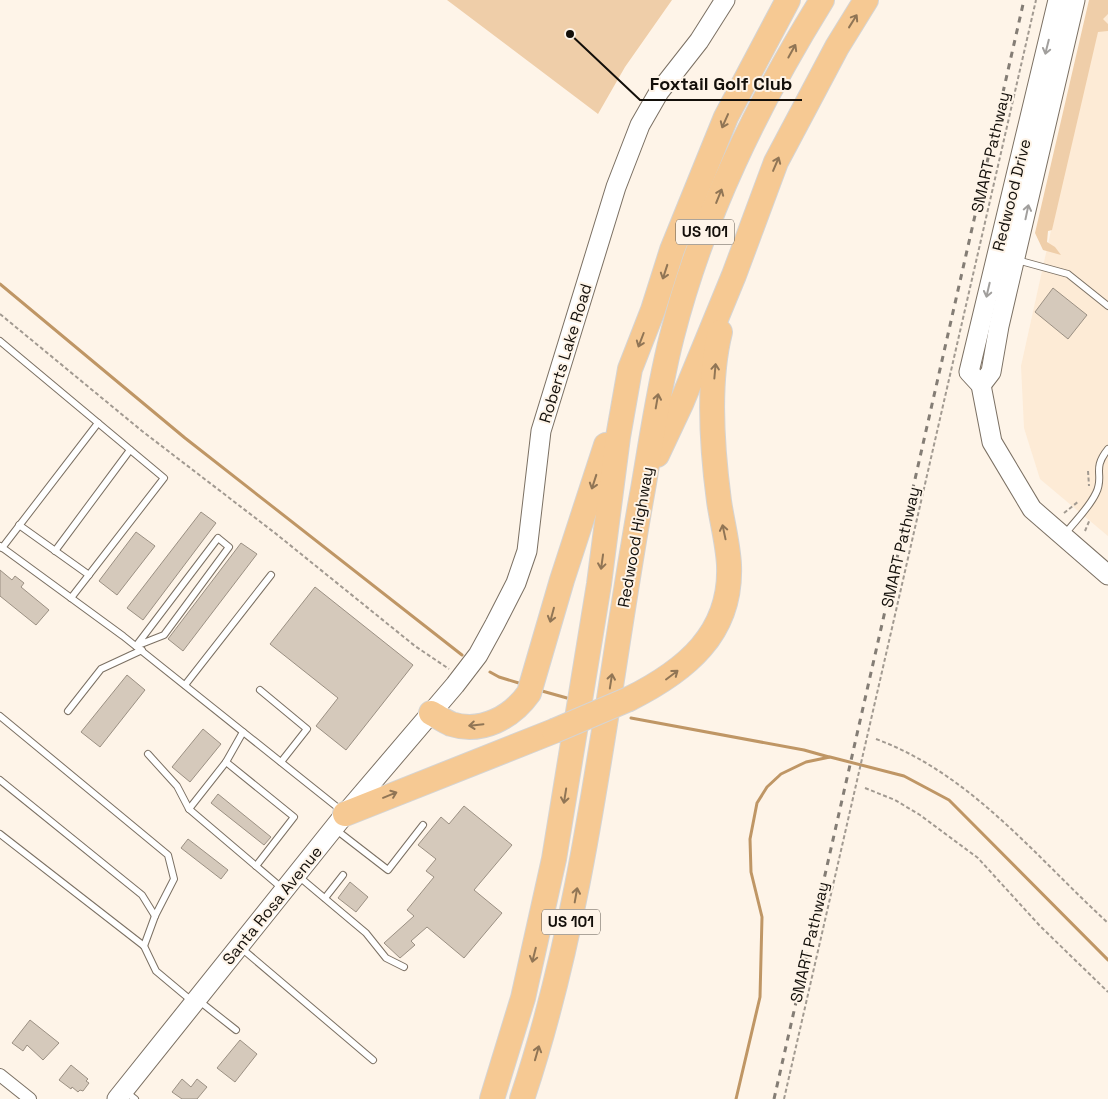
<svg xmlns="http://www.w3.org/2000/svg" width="1108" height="1099" font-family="'Space Grotesk',sans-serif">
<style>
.built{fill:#fdebd6}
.green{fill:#efcea9}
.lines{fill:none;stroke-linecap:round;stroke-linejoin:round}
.stream{stroke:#bf9665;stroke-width:3}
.building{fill:#d5c9bb;stroke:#9b9083}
.lane-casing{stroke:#7b7063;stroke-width:8}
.street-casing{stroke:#7b7063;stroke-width:14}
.secondary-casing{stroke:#7b7063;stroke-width:21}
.highway-casing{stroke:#d5d4d3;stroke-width:26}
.path{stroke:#a29a91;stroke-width:2;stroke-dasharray:4 2.5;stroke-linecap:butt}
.lane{stroke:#fff;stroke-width:6}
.street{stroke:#fff;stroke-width:12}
.secondary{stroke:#fff;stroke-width:19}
.highway{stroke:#f6c993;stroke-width:24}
.rail{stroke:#847d75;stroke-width:3;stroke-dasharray:6 6;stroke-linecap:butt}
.highway-bridge-casing{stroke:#d5d4d3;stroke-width:26;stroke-linecap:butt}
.highway-bridge{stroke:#f6c993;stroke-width:24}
.oneway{stroke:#907555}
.oneway2{stroke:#a19f9d}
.labels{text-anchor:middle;stroke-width:4;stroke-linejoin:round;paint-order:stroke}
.shield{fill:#fef4e8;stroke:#5a544d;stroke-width:1}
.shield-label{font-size:15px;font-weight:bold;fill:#130f0a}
.street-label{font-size:16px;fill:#130f0a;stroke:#fef4e8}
.leader{fill:none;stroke:#130f0a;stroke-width:2}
.callout-dot{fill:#130f0a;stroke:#fef4e8;stroke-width:2}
.callout-label{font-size:18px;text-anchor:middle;font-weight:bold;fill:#130f0a;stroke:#fef4e8;stroke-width:4;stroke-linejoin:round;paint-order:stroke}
</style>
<rect width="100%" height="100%" fill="#fef4e8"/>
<!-- built -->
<polygon class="built" points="1102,0 1108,0 1108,536 1040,479 1024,428 1021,366"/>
<!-- green -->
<g class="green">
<polygon points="447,0 672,0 625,67 598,114"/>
<polygon points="1089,0 1108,0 1108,14 1103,19 1108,24 1108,31 1098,32 1052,230 1048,231 1047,242 1055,247 1061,255 1043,250 1035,233"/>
</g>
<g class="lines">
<!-- stream -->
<g class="stream">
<polyline points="0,284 185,438 462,655"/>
<polyline points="490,672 499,677 522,684"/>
<polyline points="542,691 567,698"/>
<polyline points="631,718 804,750 829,757"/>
<polyline points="736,1099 760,997 762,917 751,872 750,839 757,803 767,787 781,774 806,762 830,757 904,776 949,800 1108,960"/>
</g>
</g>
<!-- building -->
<g class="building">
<polygon points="1053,288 1087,315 1068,339 1035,312"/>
<polygon points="201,512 216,523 143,620 127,608"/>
<polygon points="136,532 155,546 117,595 99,581"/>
<polygon points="241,543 257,554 183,651 168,639"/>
<polygon points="0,570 12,580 15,576 24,583 21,587 49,610 36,625 0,596"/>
<polygon points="315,587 413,665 346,750 316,726 338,698 270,644"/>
<polygon points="127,675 145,690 100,747 81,732"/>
<polygon points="203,729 221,744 190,782 172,767"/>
<polygon points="218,794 271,837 264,845 211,803"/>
<polygon points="464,806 512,845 474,890 502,913 464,958 427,927 411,941 415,945 400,958 384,943 414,916 407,910 434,877 426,871 436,859 418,845 441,817 449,824"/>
<polygon points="188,839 228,870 221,879 181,848"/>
<polygon points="350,882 368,897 356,912 338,898"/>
<polygon points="30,1020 59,1043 43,1060 27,1045 23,1051 12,1043"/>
<polygon points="240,1040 257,1054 235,1082 217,1068"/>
<polygon points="71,1065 88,1079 86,1081 89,1083 83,1091 80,1090 78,1092 72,1087 71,1089 59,1080"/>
<polygon points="182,1079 191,1087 197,1079 207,1087 197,1099 182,1099 172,1092"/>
</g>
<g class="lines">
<!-- lane casing -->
<g class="lane-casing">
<g id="lane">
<polyline points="1017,260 1068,274 1108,306"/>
<polyline points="0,341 164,478 71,598"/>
<polyline points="19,525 89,575"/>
<path d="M1065,534C1075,521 1089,508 1096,493C1105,475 1091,470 1108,449"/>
<polygon points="218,538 229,547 164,635 136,646"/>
<polyline points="0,546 123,636 342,811"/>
<polyline points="2,548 98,423"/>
<polyline points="55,551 130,450"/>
<polyline points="185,685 271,575"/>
<polyline points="260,690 307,729 281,762"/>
<polyline points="68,711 101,669 142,650"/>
<polyline points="0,716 168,855 174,879 155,916 144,946"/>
<polyline points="243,732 226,762 189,809 283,889"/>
<polyline points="148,754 177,786 189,809"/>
<polyline points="226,762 294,817 256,866"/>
<polyline points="0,780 142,895 155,916"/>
<polyline points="335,829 388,870 423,825"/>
<polyline points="0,834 144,946 156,971 193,1002"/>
<polyline points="297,875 366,933 386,958 404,967"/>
<polyline points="325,898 343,875"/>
<polyline points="240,947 373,1060"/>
<polyline points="198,1000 236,1030"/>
<polyline points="125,1091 135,1099"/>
</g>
</g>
<!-- street casing -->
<g class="street-casing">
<polyline id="street" points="0,1075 30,1099"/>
</g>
<!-- secondary casing -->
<g class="secondary-casing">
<g id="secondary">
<polyline points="1058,0 969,372 981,385 992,442 1032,509 1108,575"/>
<polyline points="981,385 991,372 999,326 1075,0"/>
<polyline points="117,1099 345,814 455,685 478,655 495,624 516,583 527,551 541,431 616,187 640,125 659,92 699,41 725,0"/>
</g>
</g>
<!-- highway casing -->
<g class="highway-casing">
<g id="highway">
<polyline points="657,455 681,404 734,275 776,162 837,47 866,0"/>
<path d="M629,699C685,671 732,634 729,565C728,544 722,522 719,501C712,448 707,384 720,332"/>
<path d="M431,713C437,716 444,721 451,724C482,734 512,717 529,693L562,580L606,445"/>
<polyline points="345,814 554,731"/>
<polyline points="492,1099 523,998 554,859 599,584 618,437 630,369 653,310 672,250 726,117 788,0"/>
<path d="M522,1099C588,902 606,692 643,489C652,437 659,386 672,336C703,215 757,105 822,0"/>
</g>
</g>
<!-- path -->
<g class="path">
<polyline points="0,314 142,431 275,533 415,646 449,669"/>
<polyline points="1088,471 1089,486"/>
<polyline points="1064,513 1079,501"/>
<polyline points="1085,531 1090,519"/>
<path d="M876,739C971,774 1035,856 1108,923"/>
<polyline points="865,788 895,800 920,815 978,858 1040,926 1108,992"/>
<polyline points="784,1099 1036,0"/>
</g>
<!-- lane -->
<use href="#lane" class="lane"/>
<!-- street -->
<use href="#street" class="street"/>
<!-- secondary -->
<use href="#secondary" class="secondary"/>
<!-- highway -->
<use href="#highway" class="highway"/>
<!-- rail -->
<polyline class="rail" points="774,1099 1024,0"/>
<!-- highway-bridge casing -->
<g class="highway-bridge-casing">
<polyline id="highway-bridge" points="554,731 629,699"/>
</g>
<!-- highway-bridge -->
<use href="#highway-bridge" class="highway-bridge"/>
</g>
<!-- one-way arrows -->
<defs><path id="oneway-shaft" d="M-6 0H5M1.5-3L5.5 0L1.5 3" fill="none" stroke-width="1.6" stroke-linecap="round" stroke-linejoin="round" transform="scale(1.25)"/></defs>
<g class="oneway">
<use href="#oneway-shaft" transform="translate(853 21) rotate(-58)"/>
<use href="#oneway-shaft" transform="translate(792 51) rotate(-61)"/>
<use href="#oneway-shaft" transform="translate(725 121) rotate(114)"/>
<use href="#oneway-shaft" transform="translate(776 164) rotate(-67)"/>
<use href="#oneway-shaft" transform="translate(719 196) rotate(-68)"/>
<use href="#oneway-shaft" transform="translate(665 272) rotate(108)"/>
<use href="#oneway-shaft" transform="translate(641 340) rotate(111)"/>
<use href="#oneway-shaft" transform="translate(715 371) rotate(-85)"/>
<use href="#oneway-shaft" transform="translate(657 401) rotate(-80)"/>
<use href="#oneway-shaft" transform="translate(594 482) rotate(108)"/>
<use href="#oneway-shaft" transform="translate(724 532) rotate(-102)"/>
<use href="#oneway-shaft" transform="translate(602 562) rotate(98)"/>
<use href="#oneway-shaft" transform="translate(552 615) rotate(105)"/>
<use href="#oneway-shaft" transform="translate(672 675) rotate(-37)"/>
<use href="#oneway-shaft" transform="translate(611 681) rotate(-81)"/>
<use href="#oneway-shaft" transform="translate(476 725) rotate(174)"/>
<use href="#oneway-shaft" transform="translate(390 795) rotate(-22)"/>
<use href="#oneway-shaft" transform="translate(565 796) rotate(99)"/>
<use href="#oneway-shaft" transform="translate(576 895) rotate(-80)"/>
<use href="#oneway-shaft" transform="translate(534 955) rotate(104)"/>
<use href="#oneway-shaft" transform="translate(537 1053) rotate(-74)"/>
</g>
<g class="oneway2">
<use href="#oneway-shaft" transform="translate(1047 47) rotate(104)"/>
<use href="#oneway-shaft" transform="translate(1027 212) rotate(-78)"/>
<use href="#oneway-shaft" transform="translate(988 290) rotate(103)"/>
</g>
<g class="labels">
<!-- shield labels -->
<g class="shield">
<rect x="676" y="219.5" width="58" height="25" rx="4"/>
<rect x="542" y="909.5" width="58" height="25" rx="4"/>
</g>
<g class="shield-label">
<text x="705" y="237">US 101</text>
<text x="571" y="927">US 101</text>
</g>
<!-- street labels -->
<g class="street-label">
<text transform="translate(990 152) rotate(-77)" y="6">SMART Pathway</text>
<text transform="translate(1011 195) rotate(-76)" y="6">Redwood Drive</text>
<text transform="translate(565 353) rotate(-73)" y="6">Roberts Lake Road</text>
<text transform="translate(635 537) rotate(-80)" y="6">Redwood Highway</text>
<text transform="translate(900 547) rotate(-77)" y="6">SMART Pathway</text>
<text transform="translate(272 905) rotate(-51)" y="6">Santa Rosa Avenue</text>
<text transform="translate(809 942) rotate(-77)" y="6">SMART Pathway</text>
</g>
</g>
<!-- callouts -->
<path class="leader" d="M570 34L640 100H802"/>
<circle class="callout-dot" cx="570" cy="34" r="5"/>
<g class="callout-label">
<text x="721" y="90">Foxtail Golf Club</text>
</g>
</svg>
